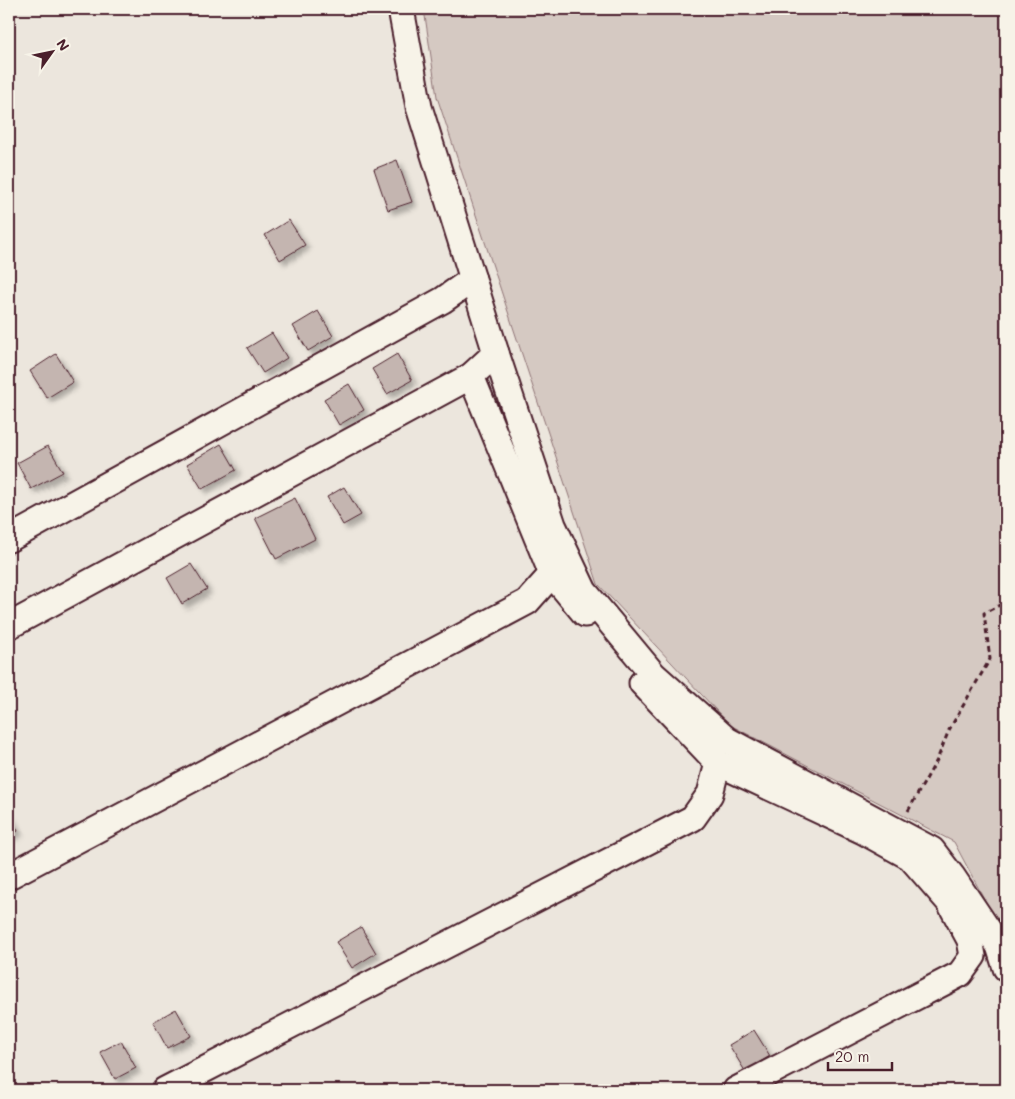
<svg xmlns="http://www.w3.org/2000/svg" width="1015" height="1099" font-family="Mali,sans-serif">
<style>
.green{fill:#d5c9c2;stroke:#907476}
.building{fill:#c4b5b0;stroke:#4a1f2b;filter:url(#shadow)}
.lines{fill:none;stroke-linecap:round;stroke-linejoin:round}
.minor-casing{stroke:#4a1f2b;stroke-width:29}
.path{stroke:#4a1f2b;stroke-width:3;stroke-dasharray:5 4;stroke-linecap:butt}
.minor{stroke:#f7f3e8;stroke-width:25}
</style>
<defs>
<filter id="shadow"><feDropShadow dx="4.5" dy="4.5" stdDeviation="2.5" flood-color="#0004"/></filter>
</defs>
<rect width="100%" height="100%" fill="#ece6dd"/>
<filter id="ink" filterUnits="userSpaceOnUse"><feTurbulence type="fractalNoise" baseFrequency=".02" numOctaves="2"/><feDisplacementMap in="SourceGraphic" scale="10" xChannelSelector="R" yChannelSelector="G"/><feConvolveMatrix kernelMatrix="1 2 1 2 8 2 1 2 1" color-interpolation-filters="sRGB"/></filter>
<g filter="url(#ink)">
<!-- green -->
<polygon class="green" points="424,9 1006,9 1006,940 954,842 730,725 598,584 437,97"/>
<!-- building -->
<g class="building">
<polygon points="397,160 412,202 388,210 374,169"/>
<polygon points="289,220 305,245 280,260 265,235"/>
<polygon points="318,311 333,336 308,351 293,326"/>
<polygon points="272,333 287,358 263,373 247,348"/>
<polygon points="56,354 73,382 47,398 30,371"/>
<polygon points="397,354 412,380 387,394 372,369"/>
<polygon points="349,384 364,410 339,425 324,399"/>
<polygon points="221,444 236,470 202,489 187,464"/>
<polygon points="48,446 63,472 31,489 17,463"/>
<polygon points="344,487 361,515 343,525 327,497"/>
<polygon points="295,498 315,539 276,559 255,518"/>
<polygon points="191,564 207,589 182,604 167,578"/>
<polygon points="9,814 18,831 9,836"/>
<polygon points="361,927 376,953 352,968 336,942"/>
<polygon points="176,1009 191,1036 167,1048 153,1022"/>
<polygon points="754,1030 770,1056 745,1071 729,1045"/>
<polygon points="121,1041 136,1068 115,1079 100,1052"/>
</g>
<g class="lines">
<!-- minor casing -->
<g class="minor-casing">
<g id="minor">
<polyline points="401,9 419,107 496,353 553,525 584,591 653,674 727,740 932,850 952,876 999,946 1006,968"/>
<polyline points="496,353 471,376 552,574 585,614"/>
<polyline points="9,539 443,300 473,279"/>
<polyline points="9,626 471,376"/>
<polyline points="642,683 718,763 863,831 910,857 950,903 970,940 973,956 960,974 736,1090"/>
<polyline points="9,876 527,602 552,574"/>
<polyline points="165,1090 693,818 710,794 718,763"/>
</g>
</g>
<!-- path -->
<polyline class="path" points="908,811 937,760 949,730 990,659 984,613 1006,602"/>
<!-- minor -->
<use href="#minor" class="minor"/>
</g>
</g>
<!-- margin -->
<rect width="1015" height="1099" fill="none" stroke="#f7f3e8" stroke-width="30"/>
<rect x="15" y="15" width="985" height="1069" fill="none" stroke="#4a1f2b" stroke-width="2" filter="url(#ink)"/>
<!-- north arrow -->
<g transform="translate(52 52) rotate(57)" stroke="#f7f3e8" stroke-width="4" paint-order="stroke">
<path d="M0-4L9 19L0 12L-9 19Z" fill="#4a1f2b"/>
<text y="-8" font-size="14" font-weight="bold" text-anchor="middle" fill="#4a1f2b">N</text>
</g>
<!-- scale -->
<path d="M828 1062v8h64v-8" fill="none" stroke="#4a1f2b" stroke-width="2.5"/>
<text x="835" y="1062" font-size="15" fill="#4a1f2b" stroke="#f7f3e8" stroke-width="4" paint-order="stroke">20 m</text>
</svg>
